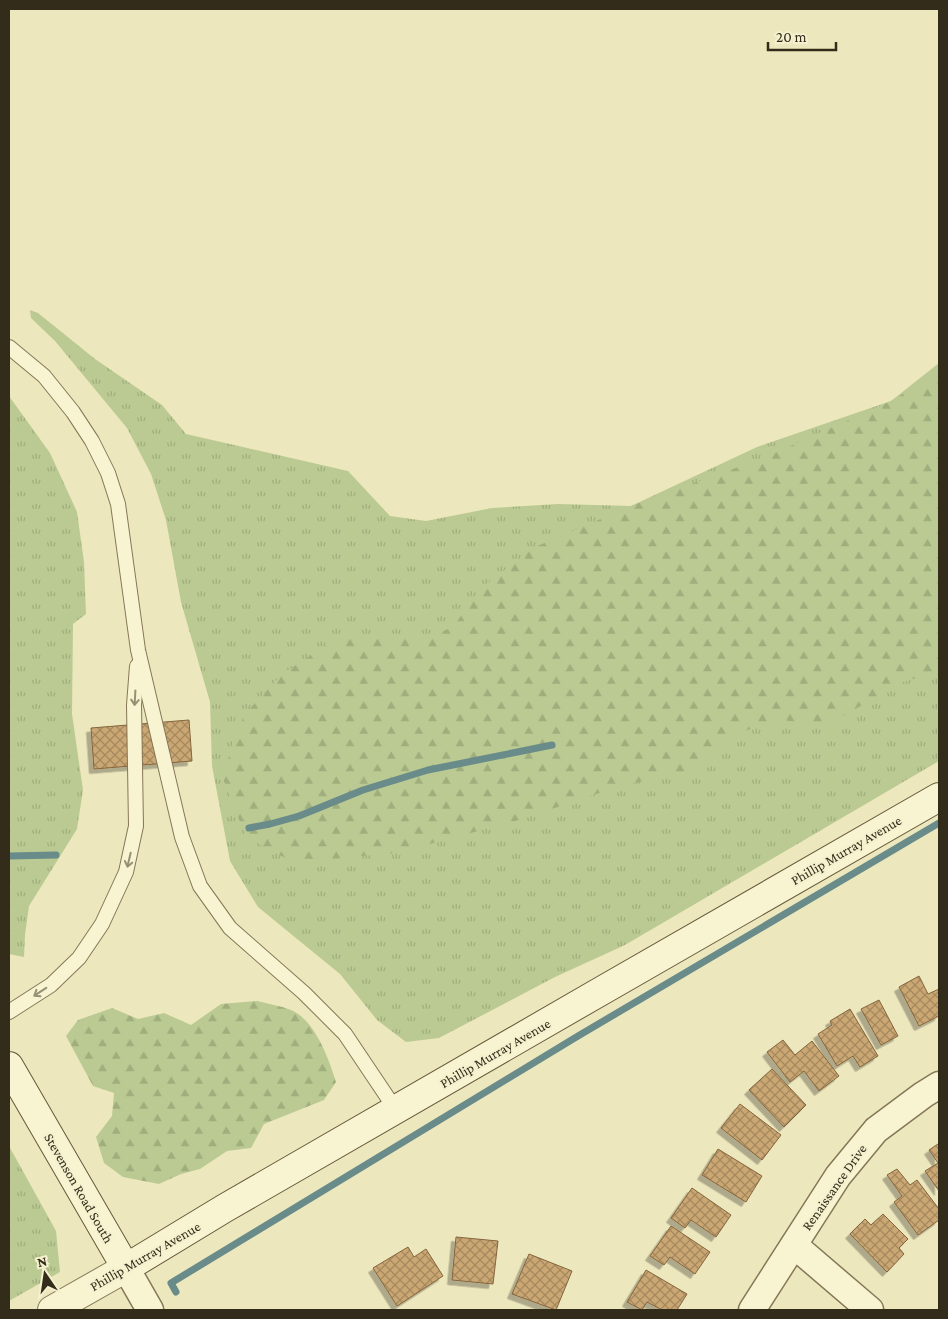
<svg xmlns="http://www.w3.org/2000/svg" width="948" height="1319" font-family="'Crimson Pro',serif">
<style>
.grass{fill:url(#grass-tufts)}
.forest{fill:url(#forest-firs)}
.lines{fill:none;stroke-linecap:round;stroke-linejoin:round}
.stream{stroke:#698b89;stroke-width:7}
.building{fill:url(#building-cross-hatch);stroke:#83653d;filter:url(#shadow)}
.service-casing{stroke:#857757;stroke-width:16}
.minor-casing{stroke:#857757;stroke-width:29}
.tertiary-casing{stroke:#857757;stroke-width:30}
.secondary-casing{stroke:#66583a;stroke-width:30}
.service{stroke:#f8f3d0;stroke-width:14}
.minor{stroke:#f8f3d0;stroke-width:26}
.tertiary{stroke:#f8f3d0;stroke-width:28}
.secondary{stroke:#f8f3d0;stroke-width:28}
.oneway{stroke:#969076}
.labels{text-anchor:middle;stroke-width:4;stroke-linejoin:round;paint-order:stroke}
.street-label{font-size:14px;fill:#342c1b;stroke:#f5f0cd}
</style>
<defs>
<pattern id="grass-tufts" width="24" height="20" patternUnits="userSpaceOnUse" patternTransform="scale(1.25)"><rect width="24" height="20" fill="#baca92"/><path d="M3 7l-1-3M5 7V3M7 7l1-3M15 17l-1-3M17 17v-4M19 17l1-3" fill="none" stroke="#a0ae7d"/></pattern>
<pattern id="forest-firs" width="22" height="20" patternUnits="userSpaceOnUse" patternTransform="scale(1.25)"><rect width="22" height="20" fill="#baca92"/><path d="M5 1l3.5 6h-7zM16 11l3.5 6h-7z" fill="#a0ae7d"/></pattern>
<pattern id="building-cross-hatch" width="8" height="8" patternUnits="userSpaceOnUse" patternTransform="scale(1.25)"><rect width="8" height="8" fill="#cba773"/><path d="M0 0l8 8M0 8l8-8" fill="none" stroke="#a6885e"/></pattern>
<filter id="shadow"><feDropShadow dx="-4.5" dy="4.5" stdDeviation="0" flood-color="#0004"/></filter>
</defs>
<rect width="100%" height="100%" fill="#ede7bd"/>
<!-- grass -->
<g class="grass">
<polygon points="30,310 38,313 95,359 162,405 186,434 348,471 390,516 426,521 492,508 558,504 631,506 757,447 891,401 939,363 939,761 625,945 555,977 439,1038 406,1042 377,1020 340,974 258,907 230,861 212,766 210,702 181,602 166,520 151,474 127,428 55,341 31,318"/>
<polygon points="9,396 50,453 77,512 84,562 86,614 73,624 72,714 83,790 77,829 29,906 25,935 24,957 9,954"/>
<polygon points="9,1146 56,1231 60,1272 9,1301"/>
</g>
<!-- forest -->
<g class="forest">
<polygon points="939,372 939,671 900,683 821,729 781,719 735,734 698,770 620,786 519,820 396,853 293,862 246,837 222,776 244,715 282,674 330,643 379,632 416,642 453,627 481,588 535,547 631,506 766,457 891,401"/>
<path d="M257,1001C269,1004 281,1006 291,1010C315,1020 329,1059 336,1082L324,1100L264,1124L251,1148L227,1151L200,1169L181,1174L159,1184L123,1177L104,1163L96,1137L112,1116L114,1093L93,1086L66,1036L78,1020L112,1008L138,1019L164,1013L191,1025L221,1004Z"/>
</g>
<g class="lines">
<!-- stream -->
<g class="stream">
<polyline points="249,828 270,824 299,816 363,790 428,770 552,745"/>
<polyline points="9,856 56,855"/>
<polyline points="176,1292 171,1283 578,1036 939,823"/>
</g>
</g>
<!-- building -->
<g class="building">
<polygon points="189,720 192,761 94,769 91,728"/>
<polygon points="919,976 928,994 939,989 939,1016 919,1026 899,987"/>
<polygon points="879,1000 898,1036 881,1045 861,1009"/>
<polygon points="850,1009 878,1056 860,1067 853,1056 837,1066 818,1034 832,1025 830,1021"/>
<polygon points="783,1040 795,1055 812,1041 839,1076 819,1091 804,1071 790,1082 767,1052"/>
<polygon points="772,1069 806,1105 784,1127 749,1090"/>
<polygon points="740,1104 781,1135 762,1160 721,1128"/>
<polygon points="938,1144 939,1146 939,1191 925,1171 938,1163 929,1150"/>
<polygon points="718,1149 762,1176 746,1202 702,1175"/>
<polygon points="897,1169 910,1185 917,1180 939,1209 939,1220 918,1235 894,1202 902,1196 887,1175"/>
<polygon points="692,1188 731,1215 716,1237 691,1220 685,1228 671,1218"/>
<polygon points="883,1214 908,1239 899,1248 904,1254 887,1272 850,1234 865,1219 871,1225"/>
<polygon points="671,1226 710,1252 695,1274 670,1257 664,1265 650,1256"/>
<polygon points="456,1237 498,1241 493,1284 452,1280"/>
<polygon points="408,1247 414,1257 426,1249 443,1276 397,1306 373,1268"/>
<polygon points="529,1254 572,1271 556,1310 512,1294"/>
<polygon points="646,1270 687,1294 677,1310 662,1310 647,1302 642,1310 627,1302"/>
</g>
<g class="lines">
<!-- service casing -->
<g class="service-casing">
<g id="service">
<polyline points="9,347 44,376 73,412 92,441 108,473 118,504 138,650 182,837 200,886 230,928 304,993 345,1034 396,1110"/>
<polyline points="9,1012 51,985 79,958 102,924 126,872 136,826 134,705 137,666"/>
</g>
</g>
<!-- minor casing -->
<g class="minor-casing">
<g id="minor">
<polyline points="794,1245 870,1310"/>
<polyline points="126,1268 150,1310"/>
<polyline points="752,1310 838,1176 876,1130 923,1095 939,1085"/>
</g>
</g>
<!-- tertiary casing -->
<g class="tertiary-casing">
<polyline id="tertiary" points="52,1310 126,1268"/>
</g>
<!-- secondary casing -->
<g class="secondary-casing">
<polyline id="secondary" points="9,1066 126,1268 225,1208 603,990 939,797"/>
</g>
<!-- service -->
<use href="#service" class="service"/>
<!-- minor -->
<use href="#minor" class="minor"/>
<!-- tertiary -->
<use href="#tertiary" class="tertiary"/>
<!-- secondary -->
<use href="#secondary" class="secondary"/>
</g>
<!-- one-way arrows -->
<defs><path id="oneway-shaft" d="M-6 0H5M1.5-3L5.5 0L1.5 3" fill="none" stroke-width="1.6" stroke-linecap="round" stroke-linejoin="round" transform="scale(1.25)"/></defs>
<g class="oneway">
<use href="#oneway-shaft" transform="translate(135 698) rotate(93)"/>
<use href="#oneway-shaft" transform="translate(129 860) rotate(103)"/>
<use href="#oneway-shaft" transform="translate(40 992) rotate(147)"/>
</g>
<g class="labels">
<!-- street labels -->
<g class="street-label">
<text transform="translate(846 850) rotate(-30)" y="5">Phillip Murray Avenue</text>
<text transform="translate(495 1053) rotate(-30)" y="5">Phillip Murray Avenue</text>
<text transform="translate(834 1187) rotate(-55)" y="5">Renaissance Drive</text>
<text transform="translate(79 1188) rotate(60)" y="5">Stevenson Road South</text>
<text transform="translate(145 1256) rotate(-30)" y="5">Phillip Murray Avenue</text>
</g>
</g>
<!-- border -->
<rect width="948" height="1319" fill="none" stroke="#342c1b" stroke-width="20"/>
<!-- north arrow -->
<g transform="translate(45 1274) rotate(347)" stroke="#f5f0cd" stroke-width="4" paint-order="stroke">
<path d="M0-4L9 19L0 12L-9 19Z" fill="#342c1b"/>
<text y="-8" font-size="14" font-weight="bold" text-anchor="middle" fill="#342c1b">N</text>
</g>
<!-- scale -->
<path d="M768 42v8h68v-8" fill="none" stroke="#342c1b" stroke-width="2.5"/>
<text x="776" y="42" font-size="15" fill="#342c1b" stroke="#f5f0cd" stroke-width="4" paint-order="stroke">20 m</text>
</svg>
